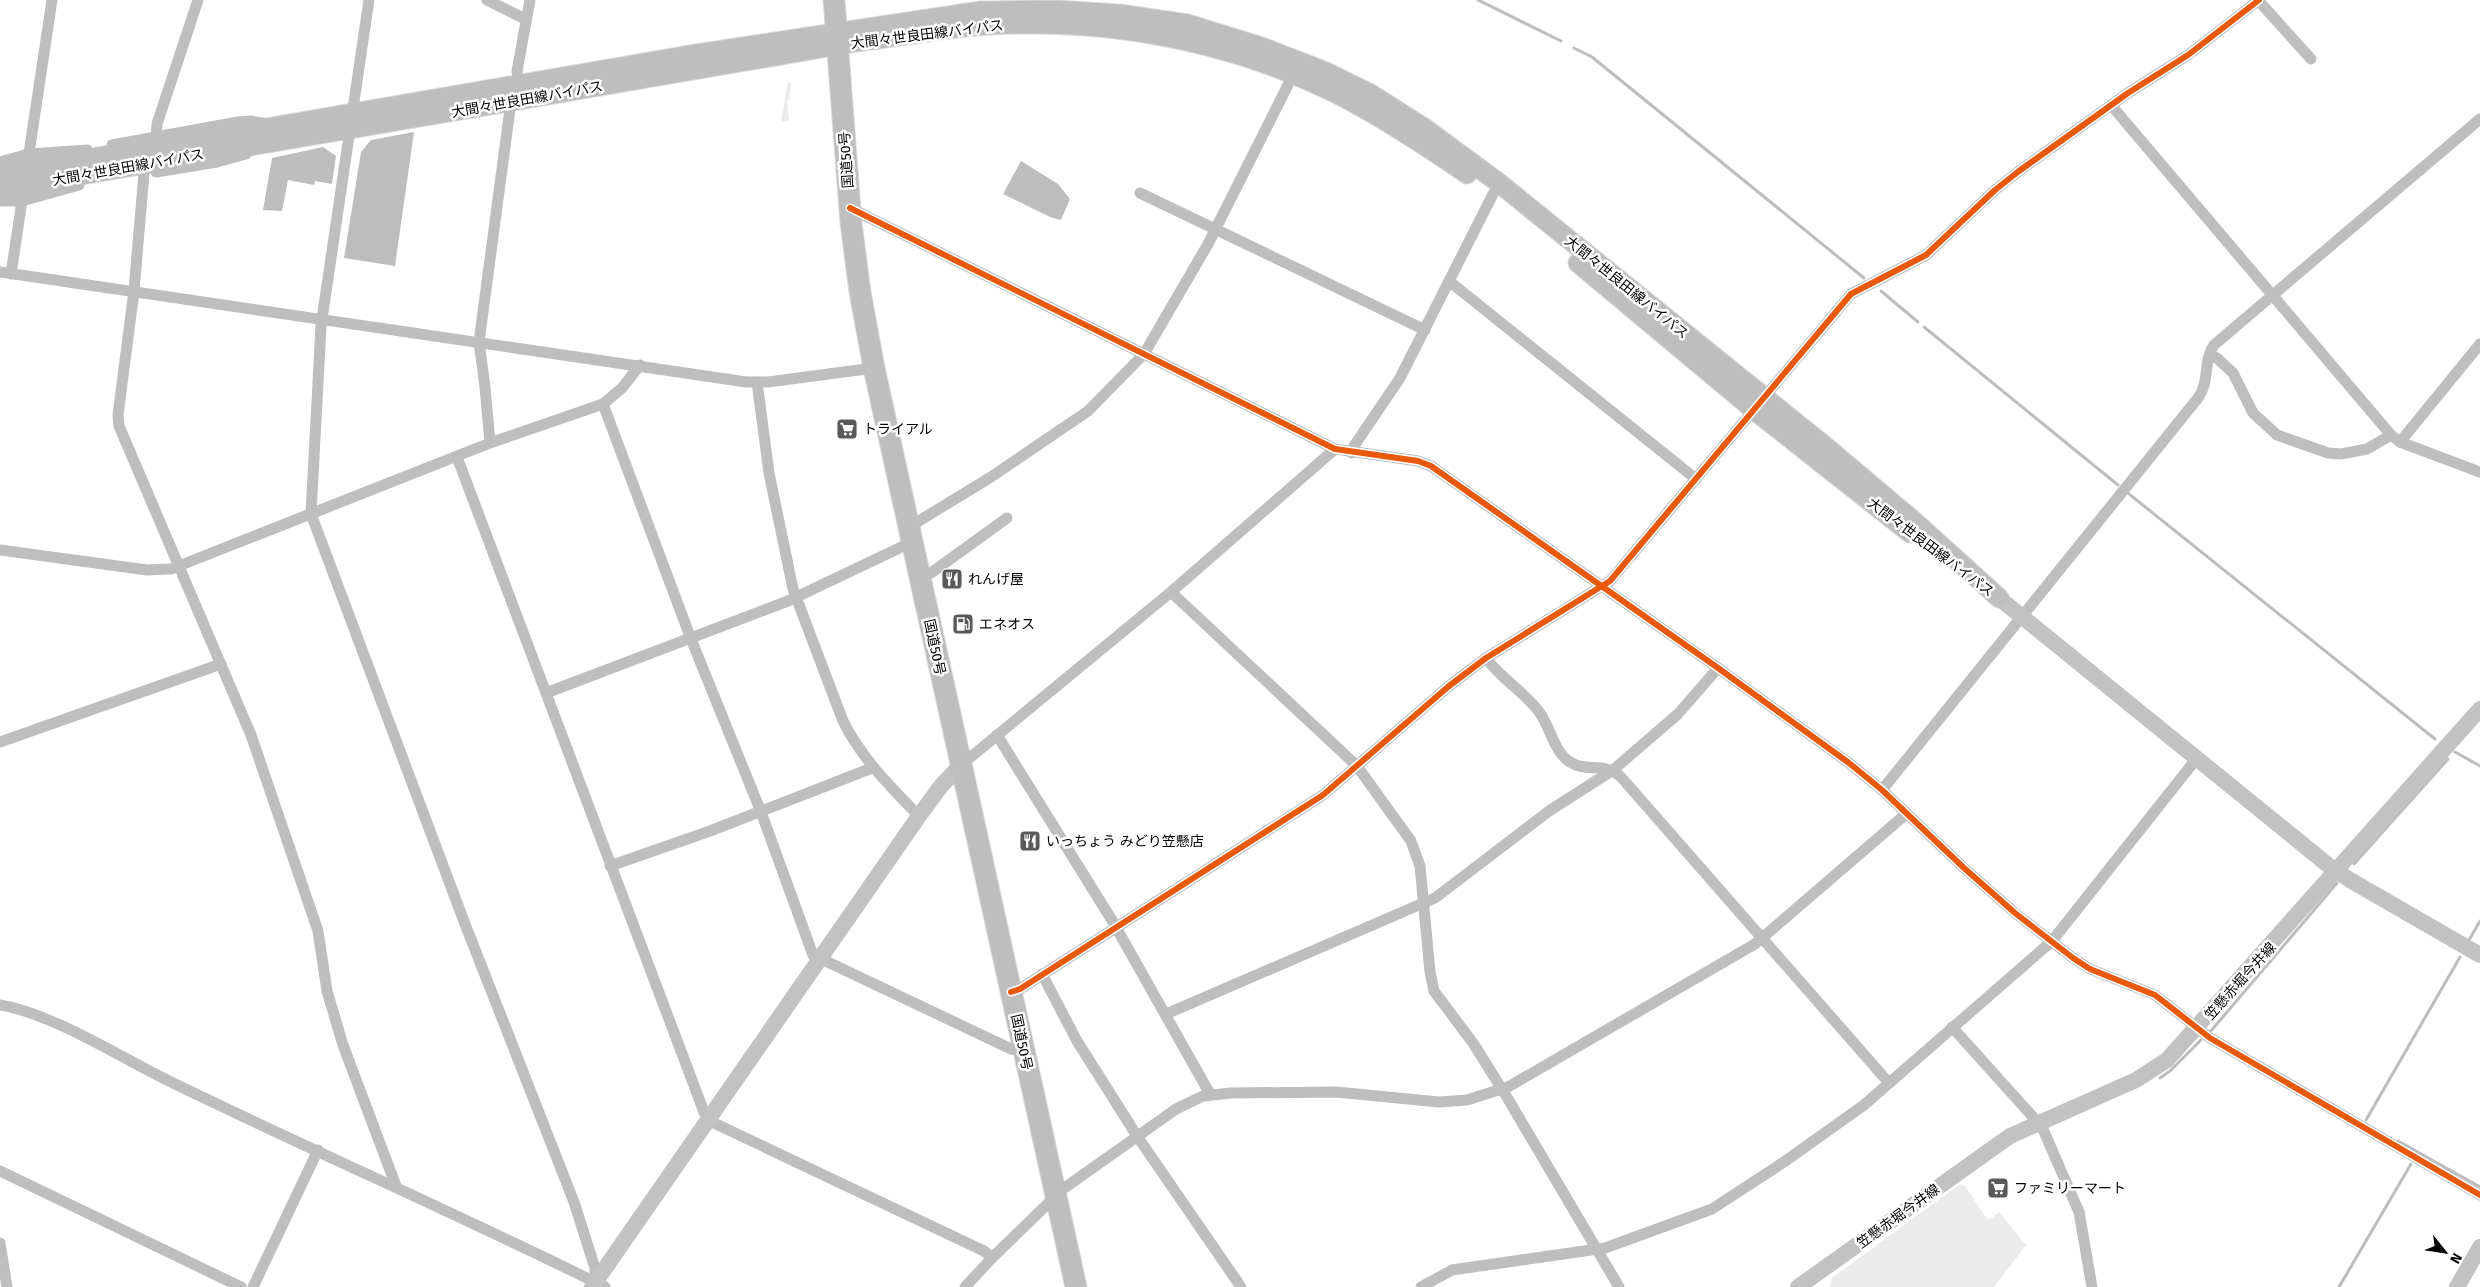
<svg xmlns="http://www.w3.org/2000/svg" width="2480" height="1287" font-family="'Fira Sans','Noto Sans JP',sans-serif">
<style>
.grass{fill:#ebebeb}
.water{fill:#bdbdbd}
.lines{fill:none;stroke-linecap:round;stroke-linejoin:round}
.stream{stroke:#bdbdbd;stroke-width:3}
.primary-casing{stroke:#dbdbdb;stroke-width:21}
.highway-casing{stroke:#dbdbdb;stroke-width:23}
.street{stroke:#bebebe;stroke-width:11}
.secondary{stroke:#c2c2c2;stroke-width:16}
.primary{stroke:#bebebe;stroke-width:19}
.highway{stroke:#bebebe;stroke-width:21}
.cycleway-casing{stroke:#fff;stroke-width:9}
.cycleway{stroke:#e8590c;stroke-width:6}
.labels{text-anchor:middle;stroke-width:5;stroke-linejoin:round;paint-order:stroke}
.street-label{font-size:14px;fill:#000;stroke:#fff}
.poi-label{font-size:14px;fill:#000;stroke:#fff;text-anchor:start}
</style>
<rect width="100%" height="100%" fill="#fff"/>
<!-- grass -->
<g class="grass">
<polygon points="788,82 791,83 789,100 787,100 789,121 781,122"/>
<polygon points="1960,1184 1965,1186 1987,1219 1992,1218 1999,1212 2026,1245 1994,1287 1830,1287 1832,1278"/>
</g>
<!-- water -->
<g class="water">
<polygon points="414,132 395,266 344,258 361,152 371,140"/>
<polygon points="323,147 336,156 332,184 315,181 314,185 288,180 282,211 263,210 272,158"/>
<polygon points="1021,161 1058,184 1070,199 1061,220 1050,217 1003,194"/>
</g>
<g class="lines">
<!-- stream -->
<g class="stream">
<polyline points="1478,0 1561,41"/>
<polyline points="1574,48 1592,57 1864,278"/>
<polyline points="1881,291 1918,322"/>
<polyline points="1924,327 2118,485"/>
<polyline points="2129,494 2435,739"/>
<polyline points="2455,752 2480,766"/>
<polyline points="2354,864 2448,759"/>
<polyline points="2469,940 2480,921"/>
<polyline points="2210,1032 2337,883"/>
<polyline points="2160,1078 2170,1071 2201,1040"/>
<polyline points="2366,1120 2460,957"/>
<polyline points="2398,1141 2480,1187"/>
<polyline points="2339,1287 2411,1164"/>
</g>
<!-- primary casing -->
<g class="primary-casing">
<g id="primary">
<polyline points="0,174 695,54 981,11 1056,10 1119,14 1188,24 1259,46 1324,71 1371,94 1423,127 1499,183 1826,447 1915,522 1999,598"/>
<path d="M0,189L857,42C911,35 965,24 1019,24C1129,22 1242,46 1341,96C1385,119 1426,146 1467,174"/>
<polyline points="1578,263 1754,410 1910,533"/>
</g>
</g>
<!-- highway casing -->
<g class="highway-casing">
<polyline id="highway" points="834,0 851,223 860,292 874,368 1076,1287"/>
</g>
<!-- street -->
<g class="street">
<polyline points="369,0 321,326 311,514 465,924 574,1202 595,1268 595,1282"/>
<polyline points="487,0 525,19"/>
<polyline points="2258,0 2311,59"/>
<polyline points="519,85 517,71 530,0"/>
<polyline points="2111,105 2391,435 2400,442 2480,472"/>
<polyline points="156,137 157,124 198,0"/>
<polyline points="112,145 238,122 251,121 266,124"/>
<polyline points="28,160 52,0"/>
<polyline points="0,162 29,154 87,150"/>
<polyline points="156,172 217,162 246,154"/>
<polyline points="144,173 134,291 118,415 119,426 251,735 318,931 327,991 343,1045 396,1186"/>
<polyline points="1140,193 1425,330"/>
<polyline points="0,201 22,201 79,185"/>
<polyline points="850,208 1335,449 1418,461 1431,466 1718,668 1849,763 1882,790 1964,868 2015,913 2073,958 2090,969 2155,995 2210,1038 2480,1195"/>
<polyline points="0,272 746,382 768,382 874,368"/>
<polyline points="11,274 23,194"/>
<polyline points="1449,281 1696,479"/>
<polyline points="2210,355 2217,358 2233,373 2253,413 2277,435 2328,453 2341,454 2367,449 2391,435"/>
<path d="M757,382L769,473L793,589L843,721C862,759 890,786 919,816"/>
<polyline points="603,404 691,639 761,812 813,955 1011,1049 1024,1051"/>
<polyline points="2400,442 2480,344"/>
<polyline points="490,443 485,387 479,342 510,109 509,102"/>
<polyline points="1352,453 1354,446 1400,378 1493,194"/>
<polyline points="457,457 704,1112 716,1124 984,1251 992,1258"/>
<polyline points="909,527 991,477 1088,411 1144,354 1208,244 1293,75"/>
<polyline points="0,550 147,570 171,569 490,443 603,404 622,388 640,365"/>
<polyline points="920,578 931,573 1007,518"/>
<polyline points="1171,592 1357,766 1411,841 1420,866 1430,972 1434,991 1473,1043 1505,1094 1619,1287"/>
<path d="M1486,658C1501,679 1525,692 1540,713C1551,729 1554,752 1570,762C1587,773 1603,761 1621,777L1889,1083"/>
<polyline points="546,693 788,601 912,542"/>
<polyline points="997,735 1113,922 1210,1094"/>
<polyline points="0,742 221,664"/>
<polyline points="961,765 1171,592 1335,449"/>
<path d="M1882,790L2198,398C2210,382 2203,360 2214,345L2480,119"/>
<polyline points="610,866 710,831 872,768"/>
<polyline points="1042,974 1077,1041 1137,1136 1241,1287"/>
<polyline points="1011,992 1020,989 1323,795 1449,686 1486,658 1610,581 1851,294 1926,255 1995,190 2019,171 2128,93 2188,55 2259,0"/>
<path d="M0,1005C54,1014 121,1058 171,1082C315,1152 462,1216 605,1287"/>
<polyline points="1166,1014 1435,898 1549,811 1613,770 1678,714 1718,668"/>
<polyline points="1952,1027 2042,1127 2079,1212 2092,1287"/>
<polyline points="0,1171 241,1287"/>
<polyline points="0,1243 7,1287"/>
<polyline points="253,1287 318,1150"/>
<polyline points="965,1287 992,1258 1063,1189 1176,1109 1203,1096 1231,1093 1336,1092 1439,1102 1467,1100 1508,1087 1755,944 1906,814"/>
<polyline points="1421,1287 1452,1270 1605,1248 1712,1209 1784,1162 1864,1105 2052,941 2197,758"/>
</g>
<!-- secondary -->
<g class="secondary">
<polyline points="1999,598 2328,865 2350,880 2480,955"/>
<polyline points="592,1287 919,816 941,786 961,765"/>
<polyline points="1798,1287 2010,1136 2136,1080 2167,1060 2480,709"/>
<polyline points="2457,1287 2480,1247"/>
</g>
<!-- primary -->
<use href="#primary" class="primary"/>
<!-- highway -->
<use href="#highway" class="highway"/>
<!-- cycleway casing -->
<g class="cycleway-casing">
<g id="cycleway">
<polyline points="850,208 1335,449 1418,461 1431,466 1718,668 1849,763 1882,790 1964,868 2015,913 2073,958 2090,969 2155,995 2210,1038 2480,1195"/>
<polyline points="1011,992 1020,989 1323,795 1449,686 1486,658 1610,581 1851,294 1926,255 1995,190 2019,171 2128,93 2188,55 2259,0"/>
</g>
</g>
<!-- cycleway -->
<use href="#cycleway" class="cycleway"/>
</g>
<!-- icons -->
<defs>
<g id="supermarket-square" transform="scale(1.125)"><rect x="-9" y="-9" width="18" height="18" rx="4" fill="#595959" stroke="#fff"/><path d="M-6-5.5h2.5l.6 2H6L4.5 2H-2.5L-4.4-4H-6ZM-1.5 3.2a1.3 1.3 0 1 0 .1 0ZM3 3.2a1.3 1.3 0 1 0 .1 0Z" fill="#fff"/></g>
<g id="restaurant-square" transform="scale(1.125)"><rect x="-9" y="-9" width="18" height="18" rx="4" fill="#595959" stroke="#fff"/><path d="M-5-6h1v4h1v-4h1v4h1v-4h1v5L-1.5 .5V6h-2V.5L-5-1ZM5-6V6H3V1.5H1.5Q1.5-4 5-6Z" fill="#fff"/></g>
<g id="fuel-square" transform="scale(1.125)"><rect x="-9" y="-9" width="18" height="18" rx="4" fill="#595959" stroke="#fff"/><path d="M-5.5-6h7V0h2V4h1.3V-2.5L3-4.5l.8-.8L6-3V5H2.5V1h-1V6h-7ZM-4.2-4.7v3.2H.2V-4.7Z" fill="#fff"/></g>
</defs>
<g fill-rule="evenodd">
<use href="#supermarket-square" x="847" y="429"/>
<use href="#restaurant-square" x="952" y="579"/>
<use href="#fuel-square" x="963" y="624"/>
<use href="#restaurant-square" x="1030" y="841"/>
<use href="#supermarket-square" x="1998" y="1188"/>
</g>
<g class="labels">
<!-- street labels -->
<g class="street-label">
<text transform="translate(927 34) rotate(-7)" y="5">大間々世良田線バイパス</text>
<text transform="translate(527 99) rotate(-10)" y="5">大間々世良田線バイパス</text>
<text transform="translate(846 160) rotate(-94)" y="5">国道50号</text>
<text transform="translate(128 167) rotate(-10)" y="5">大間々世良田線バイパス</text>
<text transform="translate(1627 287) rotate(39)" y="5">大間々世良田線バイパス</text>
<text transform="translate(1931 547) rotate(37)" y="5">大間々世良田線バイパス</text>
<text transform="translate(935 647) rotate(78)" y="5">国道50号</text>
<text transform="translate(2240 981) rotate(-48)" y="5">笠懸赤堀今井線</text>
<text transform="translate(1022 1042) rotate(78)" y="5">国道50号</text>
<text transform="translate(1898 1216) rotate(-36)" y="5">笠懸赤堀今井線</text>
</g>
<!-- poi labels -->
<g class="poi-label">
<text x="863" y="434">トライアル</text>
<text x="968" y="584">れんげ屋</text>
<text x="979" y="629">エネオス</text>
<text x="1046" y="846">いっちょう みどり笠懸店</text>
<text x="2014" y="1193">ファミリーマート</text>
</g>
</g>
<!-- north arrow -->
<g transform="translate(2445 1252) rotate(120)" stroke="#ffffff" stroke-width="4" paint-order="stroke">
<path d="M0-4L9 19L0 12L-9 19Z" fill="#000000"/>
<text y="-8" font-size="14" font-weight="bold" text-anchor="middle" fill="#000000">N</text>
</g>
</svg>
